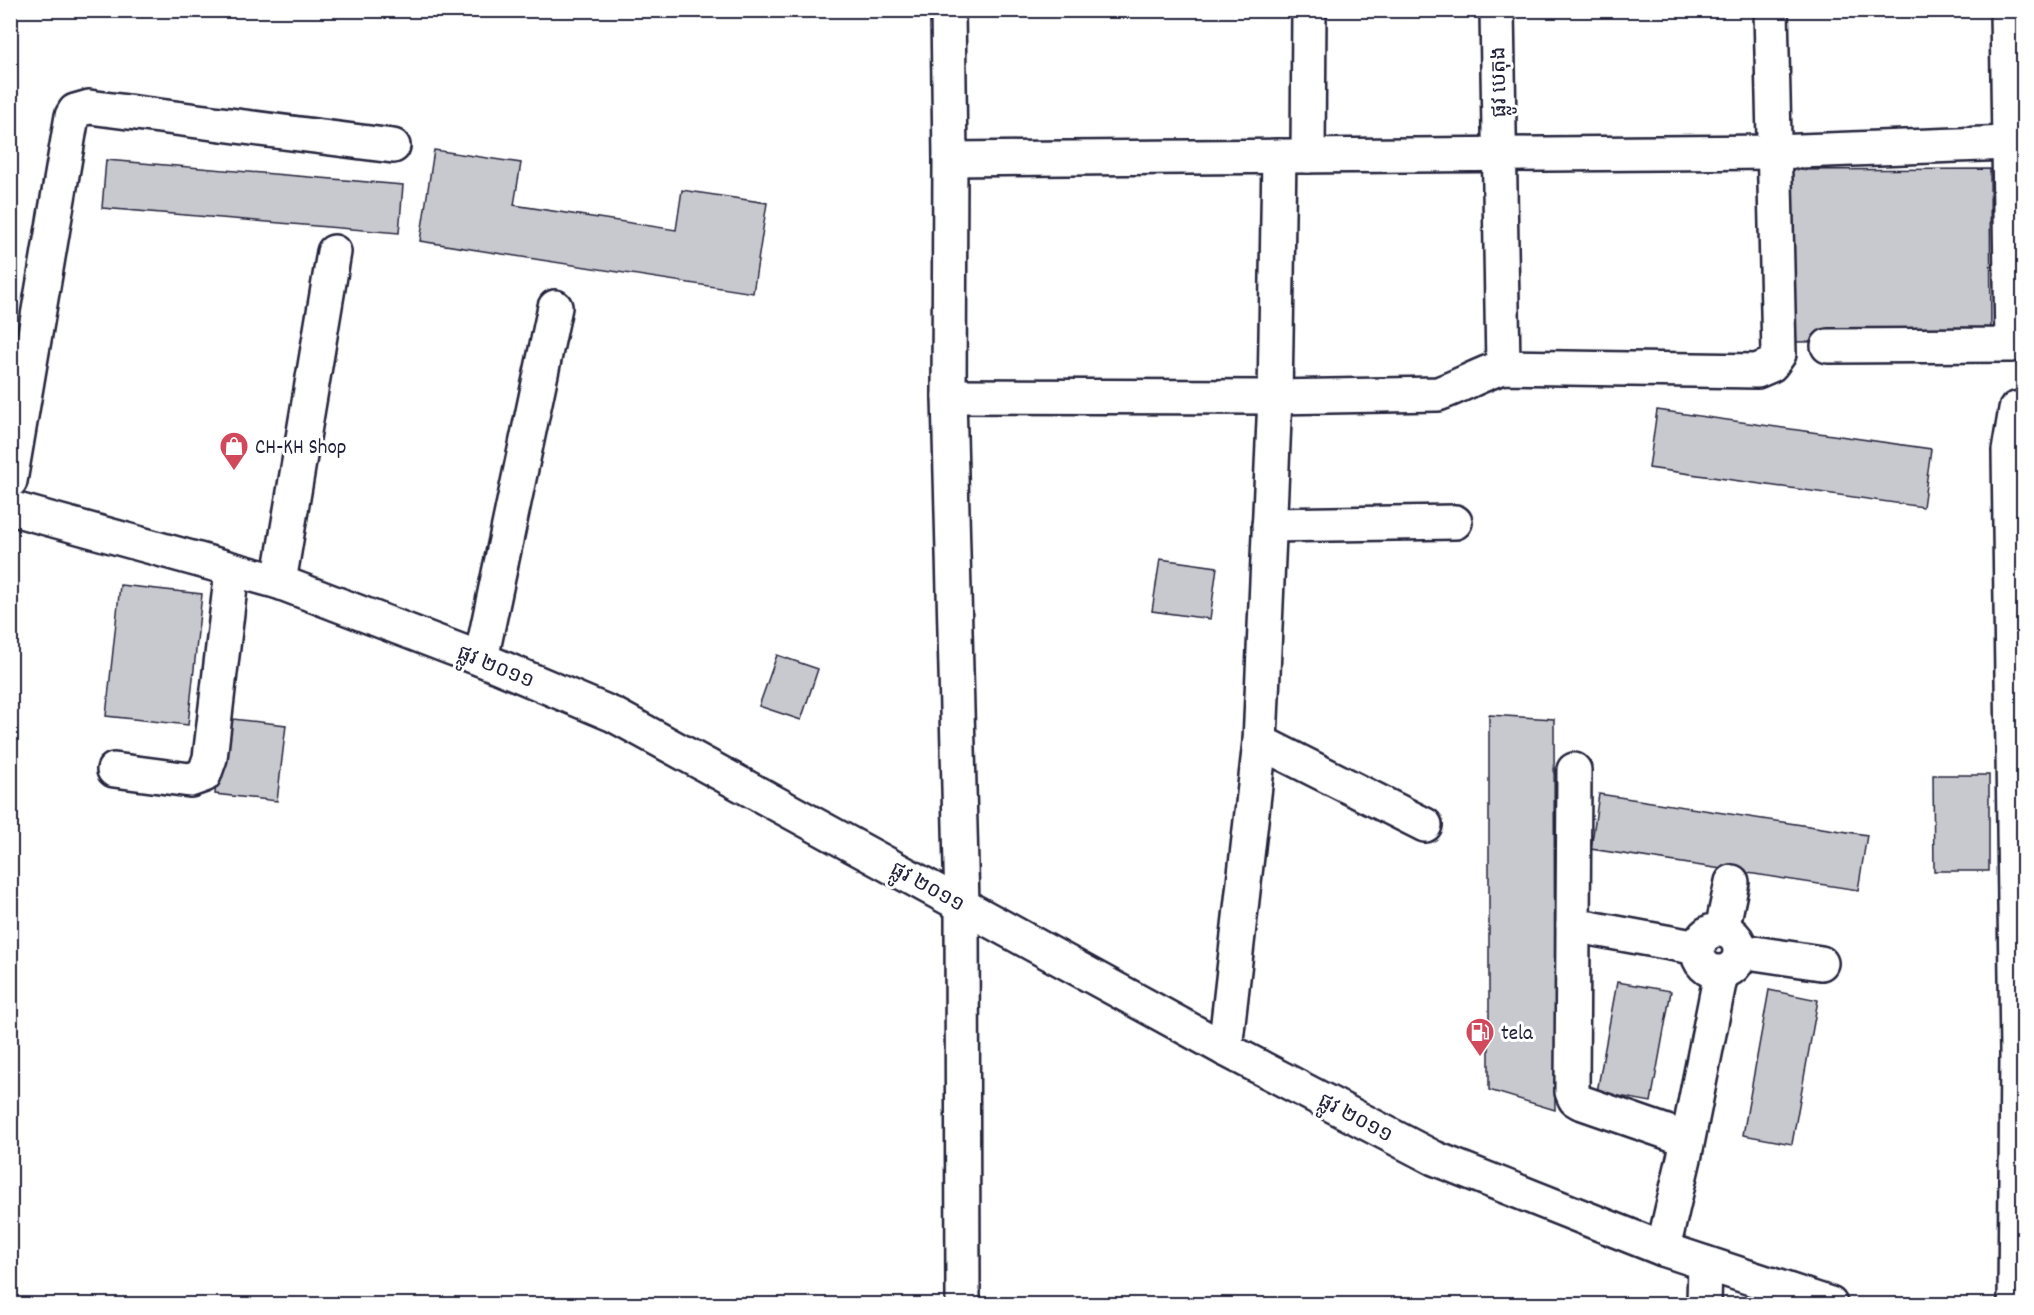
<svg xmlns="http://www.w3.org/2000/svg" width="2034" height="1315" font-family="Dekko,'Noto Sans Khmer',sans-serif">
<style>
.building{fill:#c8c8cf;stroke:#22223b;stroke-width:1.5}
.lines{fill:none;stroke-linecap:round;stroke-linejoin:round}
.minor-casing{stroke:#22223b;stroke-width:38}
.major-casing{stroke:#22223b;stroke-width:38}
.minor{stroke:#fff;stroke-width:33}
.major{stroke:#fff;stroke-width:33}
.labels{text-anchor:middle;stroke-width:6;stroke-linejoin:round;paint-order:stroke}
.street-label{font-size:21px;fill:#22223b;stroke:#fff}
.poi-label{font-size:21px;fill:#22223b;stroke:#fff;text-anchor:start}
</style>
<rect width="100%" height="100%" fill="#fff"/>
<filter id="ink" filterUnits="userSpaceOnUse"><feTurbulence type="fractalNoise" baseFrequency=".0167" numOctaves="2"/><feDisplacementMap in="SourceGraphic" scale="12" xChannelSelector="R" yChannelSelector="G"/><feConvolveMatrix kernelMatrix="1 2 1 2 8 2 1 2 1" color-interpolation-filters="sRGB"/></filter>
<g filter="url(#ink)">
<!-- building -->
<g class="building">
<polygon points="434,150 521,163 514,205 676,230 682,190 767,203 753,293 420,241"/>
<polygon points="106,160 403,185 399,233 102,208"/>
<polygon points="1990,169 1991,341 1784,342 1783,170"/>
<polygon points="1657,410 1931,449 1923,507 1649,468"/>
<polygon points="1160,559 1217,567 1210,619 1152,611"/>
<polygon points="120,585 202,594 188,725 106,716"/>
<polygon points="777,655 818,669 801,720 759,706"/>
<polygon points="1489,715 1554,719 1555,1110 1489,1090"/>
<polygon points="224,718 286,725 277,801 215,794"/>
<polygon points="1933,775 1989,775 1989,871 1934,871"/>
<polygon points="1599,794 1867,835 1858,890 1591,849"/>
<polygon points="1617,982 1671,991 1651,1102 1597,1092"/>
<polygon points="1769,990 1818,1000 1792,1144 1743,1135"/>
</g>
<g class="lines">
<!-- minor casing -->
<g class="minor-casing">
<g id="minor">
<polyline points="948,10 950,159 949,396 962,905 963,1304"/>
<polyline points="1497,10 1503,367"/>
<polyline points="1308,156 1309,10"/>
<polyline points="950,159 1774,152 2009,143"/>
<polyline points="1828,346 2012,345 2007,10"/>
<path d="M949,396L1275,397L1438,394C1461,386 1480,374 1503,367L1757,371L1771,365L1779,354L1771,10"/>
<polyline points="10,481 72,116 75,111 89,107 393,146"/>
<polyline points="1269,525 1455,522"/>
<polyline points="279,582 334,252"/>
<polyline points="481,659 555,307"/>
<polyline points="1260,742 1425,825"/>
<polyline points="114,770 190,780 204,775 210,758 232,570"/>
<polyline points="1574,770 1572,1092 1575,1099 1580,1102 1687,1139"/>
<polyline points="1573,925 1698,948"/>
<circle cx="1719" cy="951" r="21"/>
<polyline points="1722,930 1732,882"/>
<polyline points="1741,951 1821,963"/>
<polyline points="1225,1049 1260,742 1275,397 1279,156"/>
<polyline points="1663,1249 1685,1154 1721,973"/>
<polyline points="1704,1304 1705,1263"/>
<polyline points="2015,1304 2017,1053 2009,451 2016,409 2024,407"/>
</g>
</g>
<!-- major casing -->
<g class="major-casing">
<polyline id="major" points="10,508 279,582 481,659 614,715 1225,1049 1434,1158 1663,1249 1830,1304"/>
</g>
<!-- minor -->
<use href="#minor" class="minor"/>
<!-- major -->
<use href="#major" class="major"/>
</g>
</g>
<!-- icons -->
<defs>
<g id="shop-pin" transform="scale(1.5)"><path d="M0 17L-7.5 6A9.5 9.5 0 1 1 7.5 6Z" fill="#d1495b" stroke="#fff"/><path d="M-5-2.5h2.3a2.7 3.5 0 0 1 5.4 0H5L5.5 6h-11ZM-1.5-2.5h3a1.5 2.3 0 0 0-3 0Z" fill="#fff"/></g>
<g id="fuel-pin" transform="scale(1.5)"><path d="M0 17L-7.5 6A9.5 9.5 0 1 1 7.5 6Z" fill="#d1495b" stroke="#fff"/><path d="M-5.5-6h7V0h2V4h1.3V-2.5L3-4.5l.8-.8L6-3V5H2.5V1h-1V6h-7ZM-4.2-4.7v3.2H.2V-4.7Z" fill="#fff"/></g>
</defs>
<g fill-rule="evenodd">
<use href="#shop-pin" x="234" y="446"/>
<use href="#fuel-pin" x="1480" y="1032"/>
</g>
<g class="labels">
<!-- street labels -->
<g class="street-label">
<text transform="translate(1498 82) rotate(-91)" y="7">ផ្លូវ បេតុង</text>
<text transform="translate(496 666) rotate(22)" y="7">ផ្លូវ ២០១១</text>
<text transform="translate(928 886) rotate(29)" y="7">ផ្លូវ ២០១១</text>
<text transform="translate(1356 1117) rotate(28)" y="7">ផ្លូវ ២០១១</text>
</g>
<!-- poi labels -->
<g class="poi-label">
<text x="255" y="453">CH-KH Shop</text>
<text x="1501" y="1039">tela</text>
</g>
</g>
<!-- margin -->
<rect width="2034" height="1315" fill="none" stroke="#fff" stroke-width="36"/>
<rect x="18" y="18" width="1998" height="1279" fill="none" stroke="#22223b" stroke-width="2" filter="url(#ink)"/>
</svg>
